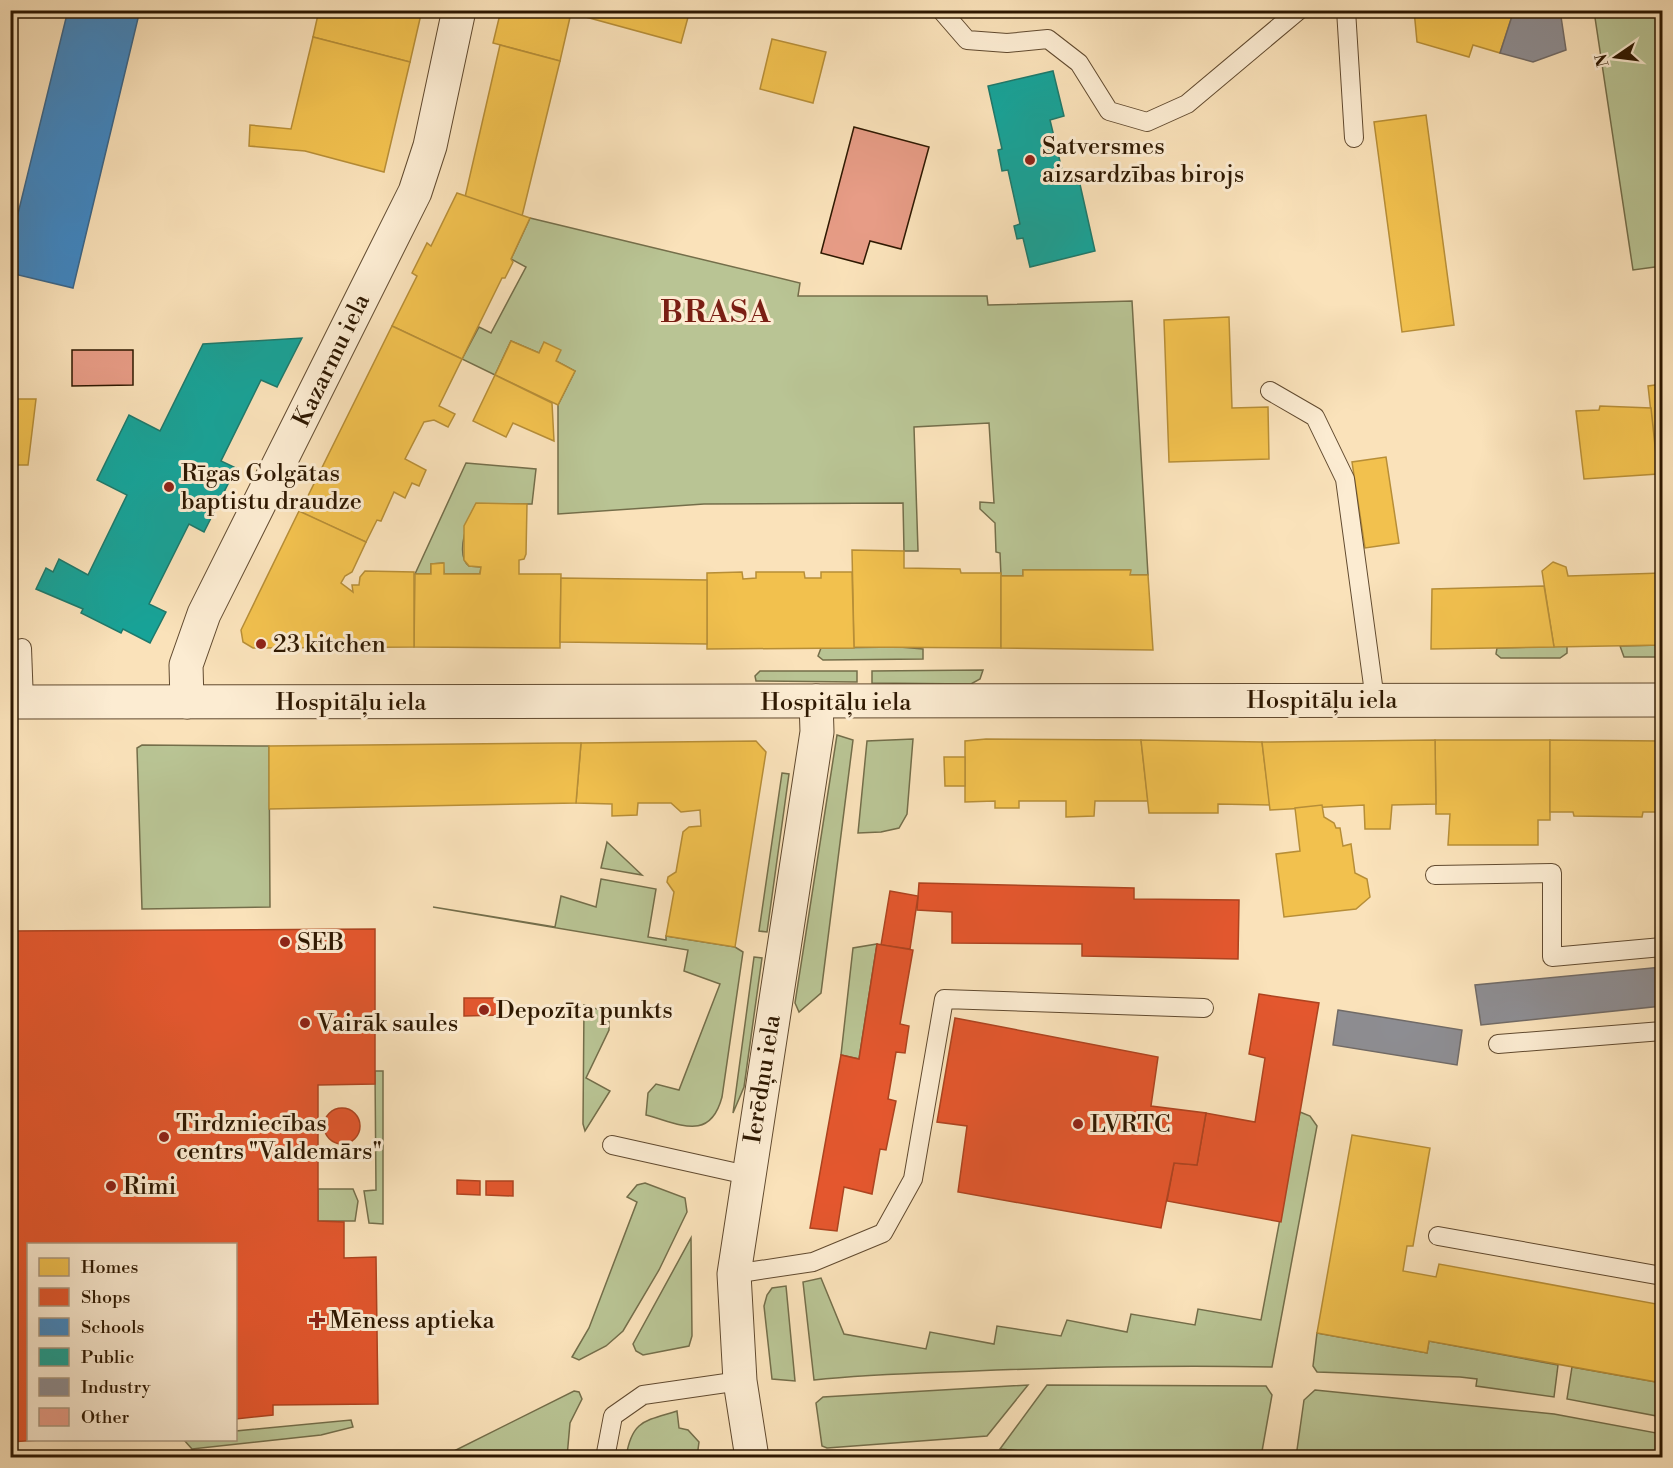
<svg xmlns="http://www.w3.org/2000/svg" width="1673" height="1468" font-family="'Libre Bodoni',serif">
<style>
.green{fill:#b9c494;stroke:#746e4a;stroke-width:1.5}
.homes{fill:#f2c14e;stroke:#b78e37;stroke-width:1.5}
.shops{fill:#e4572e;stroke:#ad4420;stroke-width:1.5}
.schools{fill:#3f88c5;stroke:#3a668a;stroke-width:1.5}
.public{fill:#17a398;stroke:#1e796b;stroke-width:1.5}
.industry{fill:#8d8d92;stroke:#706a66;stroke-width:1.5}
.building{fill:#e79c86;stroke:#2e1801;stroke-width:1.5}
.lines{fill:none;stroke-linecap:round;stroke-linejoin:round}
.service-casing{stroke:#614a2f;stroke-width:20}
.minor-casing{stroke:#614a2f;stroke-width:35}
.service{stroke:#fcecd2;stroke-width:18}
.minor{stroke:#fcecd2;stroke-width:33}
.poi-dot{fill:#8f2418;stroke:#fcecd2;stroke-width:2}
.labels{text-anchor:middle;stroke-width:6;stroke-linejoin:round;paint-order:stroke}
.poi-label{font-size:24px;fill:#2e1801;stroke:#fcecd2;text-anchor:start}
.street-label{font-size:24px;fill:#2e1801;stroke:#fcecd2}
.district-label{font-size:30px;font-weight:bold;letter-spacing:1.5px;fill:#7a1f14;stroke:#fcecd2}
</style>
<rect width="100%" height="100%" fill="#fae2ba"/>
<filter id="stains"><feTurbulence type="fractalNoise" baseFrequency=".00333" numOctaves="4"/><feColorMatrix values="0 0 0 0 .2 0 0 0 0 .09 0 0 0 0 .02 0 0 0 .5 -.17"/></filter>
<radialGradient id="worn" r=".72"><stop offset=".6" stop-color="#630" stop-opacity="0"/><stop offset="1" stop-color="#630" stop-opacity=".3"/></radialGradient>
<!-- green -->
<g class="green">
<polygon points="1594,11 1662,11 1662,266 1633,270"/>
<polygon points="530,218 800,283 798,296 987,296 988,305 1132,301 1148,575 1130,575 1130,570 1023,570 1023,576 1001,576 1000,553 996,552 995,523 980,509 980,502 994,503 989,423 914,427 918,551 904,551 903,503 704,504 558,514 558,405 575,371 556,361 544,343 539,353 511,341 495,375 462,359 479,327 491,333 526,267 511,259"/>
<path d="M466,463L536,469L532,504H476C469,517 454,554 469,566L481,567L480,574H444L443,563L431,564V574H415Z"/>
<polygon points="1662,645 1662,657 1624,657 1620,646"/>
<polygon points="1567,646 1567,653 1560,658 1501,658 1496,654 1497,648"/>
<polygon points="900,647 923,649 923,659 823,660 818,656 821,648"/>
<polygon points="983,670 980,679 971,684 872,683 872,671"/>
<polygon points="760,671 857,671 857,682 756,681 755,676"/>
<polygon points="837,735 853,740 821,993 799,1012 795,1003"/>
<polygon points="913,739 907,814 899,828 881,832 858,833 867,741"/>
<polygon points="142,745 269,746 270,907 142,909 137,748"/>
<polygon points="782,773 789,774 767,932 759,931"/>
<polygon points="607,842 642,875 601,868"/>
<path d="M601,879L656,889L648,937L666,940V936L735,947L743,952L722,1097C710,1142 680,1124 646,1115L648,1093L656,1084L679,1090L720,984L684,971L688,950L433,907L555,927L561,896L596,907Z"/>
<polygon points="877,944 859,1059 841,1055 853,948"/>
<polygon points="754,957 762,958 744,1087 733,1113"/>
<polygon points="584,1005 603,1011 609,1019 609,1030 586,1078 610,1091 585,1131 583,1124"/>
<polygon points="375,1071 383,1071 383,1224 369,1223 364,1191 376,1190"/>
<path d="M1300,1112L1310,1116L1317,1126L1272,1367C1172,1365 1073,1367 974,1371C920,1373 867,1374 814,1380L803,1282L821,1278L844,1334L926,1349L930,1332L994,1344L997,1326L1061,1336L1067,1320L1127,1332L1131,1314L1195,1325L1198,1309L1261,1320Z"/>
<polygon points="645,1183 685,1198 687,1212 659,1270 623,1331 606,1346 579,1360 572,1357 589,1328 637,1202 627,1197 637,1185"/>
<polygon points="318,1189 353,1189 358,1201 355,1221 318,1221"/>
<polygon points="691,1238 692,1336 689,1346 643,1355 636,1351 633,1344"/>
<polygon points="786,1286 795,1381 772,1379 764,1306 767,1295 772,1288"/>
<polygon points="1317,1333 1427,1353 1429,1341 1558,1365 1554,1397 1476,1386 1477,1379 1460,1377 1317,1372 1313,1366"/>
<polygon points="1572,1367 1662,1383 1662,1417 1567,1399"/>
<polygon points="1028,1385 987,1436 827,1448 822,1446 816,1403 823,1397"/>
<polygon points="1047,1385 1266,1386 1272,1395 1261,1457 1087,1458 1000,1449"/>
<polygon points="1315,1390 1554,1414 1662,1434 1662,1457 1296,1457 1304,1400"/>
<polygon points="574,1391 579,1392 582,1399 570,1423 567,1457 442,1457"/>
<path d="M677,1411L679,1428L688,1430L699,1442L697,1457H646L644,1454L626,1457C632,1420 645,1421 677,1411Z"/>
<polygon points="351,1420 353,1427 321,1435 192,1449 184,1440 236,1440 236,1431"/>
</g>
<!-- homes -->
<g class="homes">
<polygon points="319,10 422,10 410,62 313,37"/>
<polygon points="501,10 690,10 681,43 571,13 560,61 493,43"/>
<polygon points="1414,10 1514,10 1500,53 1473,45 1469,57 1417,42"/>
<polygon points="313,37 410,62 384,172 305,151 249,146 250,125 291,129"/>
<polygon points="772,39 826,52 813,103 760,89"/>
<polygon points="500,45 560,61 522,216 465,197"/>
<polygon points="1426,115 1454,325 1402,332 1374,122"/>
<polygon points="457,193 530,218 511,259 513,262 505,278 502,278 462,359 392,326 417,276 412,273 427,243 431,246"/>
<polygon points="1229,317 1232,408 1268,407 1269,459 1169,462 1164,320"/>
<polygon points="392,326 462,359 439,406 455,414 448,427 434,420 424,422 405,459 426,470 419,486 412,483 405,498 394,492 381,521 377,520 366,542 300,512"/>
<polygon points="511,341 539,353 544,342 561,350 556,361 575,371 558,405 495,375"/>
<polygon points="495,375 552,403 554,441 513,423 506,437 473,421"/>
<polygon points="1662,384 1662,473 1658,474 1648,386"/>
<polygon points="10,399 36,399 28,465 10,465"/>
<polygon points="1600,406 1651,408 1658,474 1584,479 1576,411 1599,410"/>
<polygon points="1386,457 1399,543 1365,548 1352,462"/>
<polygon points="476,503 527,504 526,554 524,559 519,560 519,574 561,574 560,648 414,647 415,574 431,574 431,564 444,563 444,574 480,574 481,567 469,566 464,560 464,526"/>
<polygon points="299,511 366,542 352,572 345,576 341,583 353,592 352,585 359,585 360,577 365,571 414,572 414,647 253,648 243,642 241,630"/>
<polygon points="852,550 904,551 904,568 960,569 961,573 1001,573 1001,648 854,647"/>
<polygon points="1553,562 1566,567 1568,576 1662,573 1662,645 1554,647 1542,571"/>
<polygon points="1023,570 1131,570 1130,575 1148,575 1153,650 1001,648 1001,576 1023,576"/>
<polygon points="742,572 743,579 756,578 756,572 804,572 805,578 821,578 821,572 852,572 854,648 707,649 707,573"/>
<polygon points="561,578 707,580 707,644 560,642"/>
<polygon points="10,579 14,579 10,637"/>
<polygon points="1544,586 1554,647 1431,649 1432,589"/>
<polygon points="986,739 1141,740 1148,801 1095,801 1094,816 1066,817 1066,801 1019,801 1019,808 995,808 995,801 965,802 965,741"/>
<polygon points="1141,740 1262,742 1270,805 1218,804 1218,813 1149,813"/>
<polygon points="1435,740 1550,740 1550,820 1538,820 1538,845 1448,845 1450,814 1436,814"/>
<polygon points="1435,740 1436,804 1392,805 1390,829 1365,829 1364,805 1270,810 1262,742"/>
<polygon points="1550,740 1662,741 1662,812 1643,812 1642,817 1574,816 1573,812 1550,812"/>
<polygon points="756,741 766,752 735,947 666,936 674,892 667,882 668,877 676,872 683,832 689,827 701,826 700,810 681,812 671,803 638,803 637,815 612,816 612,804 576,803 581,743"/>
<polygon points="562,743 581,743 576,803 269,809 269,746"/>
<polygon points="944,757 965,757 965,786 945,786"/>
<polygon points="1322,805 1324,817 1334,823 1336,828 1340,828 1343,846 1351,844 1355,873 1367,879 1370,897 1356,909 1284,917 1276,854 1300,851 1295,808"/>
<polygon points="1352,1135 1430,1148 1413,1246 1407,1246 1403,1271 1436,1277 1439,1264 1662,1305 1662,1383 1429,1341 1427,1353 1317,1333"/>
</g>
<!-- shops -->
<g class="shops">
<polygon points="919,883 1134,888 1134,899 1239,900 1238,959 1082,956 1082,944 952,943 952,912 917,910"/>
<polygon points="890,891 918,896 910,949 881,945"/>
<polygon points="375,929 375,1084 318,1085 318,1221 344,1222 344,1258 376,1257 378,1404 273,1405 273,1415 236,1419 236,1244 28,1244 28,1440 40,1440 10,1442 10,931"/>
<polygon points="877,944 913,950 900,1024 909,1026 905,1053 896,1052 888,1099 896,1101 886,1150 880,1149 872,1194 844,1187 837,1231 810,1228 841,1055 859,1059"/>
<polygon points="1259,994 1319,1003 1281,1222 1167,1201 1174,1163 1197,1165 1206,1113 1255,1122 1265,1058 1249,1054"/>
<polygon points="464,998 503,998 504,1015 464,1016"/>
<polygon points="955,1018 1158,1057 1151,1106 1206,1113 1197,1165 1174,1163 1161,1228 958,1192 967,1126 937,1122"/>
<circle cx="342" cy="1126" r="18"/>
<polygon points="457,1180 480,1181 480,1195 457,1194"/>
<polygon points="486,1181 513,1181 513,1196 486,1195"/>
</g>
<!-- schools -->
<polygon class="schools" points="68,10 140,10 73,288 10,273 10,246"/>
<!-- public -->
<g class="public">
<polygon points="1053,71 1064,116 1050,120 1063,174 1077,171 1095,251 1030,267 1023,238 1017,239 1014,226 1020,224 1008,170 1002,171 998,150 1002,149 988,86"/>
<polygon points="302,338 277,387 261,380 221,461 236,468 204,532 189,524 149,604 166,612 150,643 123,629 121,633 81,613 83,609 36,589 46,568 53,572 59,559 88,575 127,495 97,480 129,415 160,431 203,344"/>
</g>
<!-- industry -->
<g class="industry">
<polygon points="1514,10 1560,10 1566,50 1533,62 1500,53"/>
<polygon points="1662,967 1662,1006 1481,1025 1475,985"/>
<polygon points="1338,1010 1462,1030 1457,1065 1333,1045"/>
</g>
<!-- building -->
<g class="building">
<polygon points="854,127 929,147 901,249 870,241 863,264 821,253"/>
<polygon points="72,350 133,350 133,385 72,386"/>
</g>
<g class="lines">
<!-- service casing -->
<g class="service-casing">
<g id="service">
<polyline points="941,10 967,40 1007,43 1048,39 1079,63 1109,111 1147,122 1187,104 1299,10"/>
<polyline points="1346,10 1354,138"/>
<polyline points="1270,391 1315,417 1345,479 1375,700"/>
<polyline points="22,648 24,702"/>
<polyline points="1435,875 1552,873 1552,957 1662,947"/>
<polyline points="1498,1044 1662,1031"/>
<polyline points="612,1145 747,1175"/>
<polyline points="1438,1236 1662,1276"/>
<polyline points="734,1274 813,1262 883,1233 913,1179 944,999 1204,1008"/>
<polyline points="605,1458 613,1416 643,1395 740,1381"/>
</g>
</g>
<!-- minor casing -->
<g class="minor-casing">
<g id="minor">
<polyline points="10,702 1662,700"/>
<polyline points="187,702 186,665 204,614 415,192 430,146 459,10"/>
<polyline points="752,1458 740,1381 734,1274 817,732 816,701"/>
</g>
</g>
<!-- service -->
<use href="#service" class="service"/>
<!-- minor -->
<use href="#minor" class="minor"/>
</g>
<!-- markers -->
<g class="poi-dot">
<circle cx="1030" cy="160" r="6"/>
<circle cx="169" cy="487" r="6"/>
<circle cx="261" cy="644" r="6"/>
<circle cx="285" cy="942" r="6"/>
<circle cx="484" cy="1010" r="6"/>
<circle cx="305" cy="1023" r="6"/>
<circle cx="1078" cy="1124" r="6"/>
<circle cx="164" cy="1137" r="6"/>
<circle cx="111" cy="1186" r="6"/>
<path d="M314 1311h6v6h6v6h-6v6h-6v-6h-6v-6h6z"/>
</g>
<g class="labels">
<!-- poi labels -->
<g class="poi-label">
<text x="1042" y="154">Satversmes<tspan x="1042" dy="28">aizsardzības birojs</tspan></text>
<text x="181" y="481">Rīgas Golgātas<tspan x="181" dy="28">baptistu draudze</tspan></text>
<text x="273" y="652">23 kitchen</text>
<text x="297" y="950">SEB</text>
<text x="496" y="1018">Depozīta punkts</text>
<text x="317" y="1031">Vairāk saules</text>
<text x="176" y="1131">Tirdzniecības<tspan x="176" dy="28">centrs "Valdemārs"</tspan></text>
<text x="1090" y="1132">LVRTC</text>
<text x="123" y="1194">Rimi</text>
<text x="329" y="1328">Mēness aptieka</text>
</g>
<!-- street labels -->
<g class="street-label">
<text transform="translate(331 360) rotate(-64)" y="8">Kazarmu iela</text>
<text x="1322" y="708">Hospitāļu iela</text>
<text x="351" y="710">Hospitāļu iela</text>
<text x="836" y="710">Hospitāļu iela</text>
<text transform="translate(762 1079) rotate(-81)" y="8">Ierēdņu iela</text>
</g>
<!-- district labels -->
<g class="district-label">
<text x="716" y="322">BRASA</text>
</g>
</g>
<!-- margin -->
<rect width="1673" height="1468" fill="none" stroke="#fae2ba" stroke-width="36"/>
<rect x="12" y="12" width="1649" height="1444" fill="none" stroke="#2e1801" stroke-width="3"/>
<rect x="18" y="18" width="1637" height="1432" fill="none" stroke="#2e1801" stroke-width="1.5"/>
<!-- legend -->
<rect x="27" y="1243" width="210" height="198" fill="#fcecd2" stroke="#aa977e" stroke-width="1.5"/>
<rect x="39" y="1258" width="30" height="18" fill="#f2c14e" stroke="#aa977e" stroke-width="1.5"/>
<text x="81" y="1273" font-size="18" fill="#2e1801">Homes</text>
<rect x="39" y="1288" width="30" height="18" fill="#e4572e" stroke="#aa977e" stroke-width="1.5"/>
<text x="81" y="1303" font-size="18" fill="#2e1801">Shops</text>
<rect x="39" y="1318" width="30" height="18" fill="#3f88c5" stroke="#aa977e" stroke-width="1.5"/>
<text x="81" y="1333" font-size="18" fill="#2e1801">Schools</text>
<rect x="39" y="1348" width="30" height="18" fill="#17a398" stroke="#aa977e" stroke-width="1.5"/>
<text x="81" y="1363" font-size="18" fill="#2e1801">Public</text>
<rect x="39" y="1378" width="30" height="18" fill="#8d8d92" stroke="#aa977e" stroke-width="1.5"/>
<text x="81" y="1393" font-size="18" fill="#2e1801">Industry</text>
<rect x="39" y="1408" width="30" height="18" fill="#e79c86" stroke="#aa977e" stroke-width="1.5"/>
<text x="81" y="1423" font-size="18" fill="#2e1801">Other</text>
<!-- north arrow -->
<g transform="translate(1616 57) rotate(256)" stroke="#fcecd2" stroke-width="4.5" paint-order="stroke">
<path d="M0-4.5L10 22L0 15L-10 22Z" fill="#2e1801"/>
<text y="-9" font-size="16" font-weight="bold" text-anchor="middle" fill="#2e1801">N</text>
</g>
<rect width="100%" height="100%" filter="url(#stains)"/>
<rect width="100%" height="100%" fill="url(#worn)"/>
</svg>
